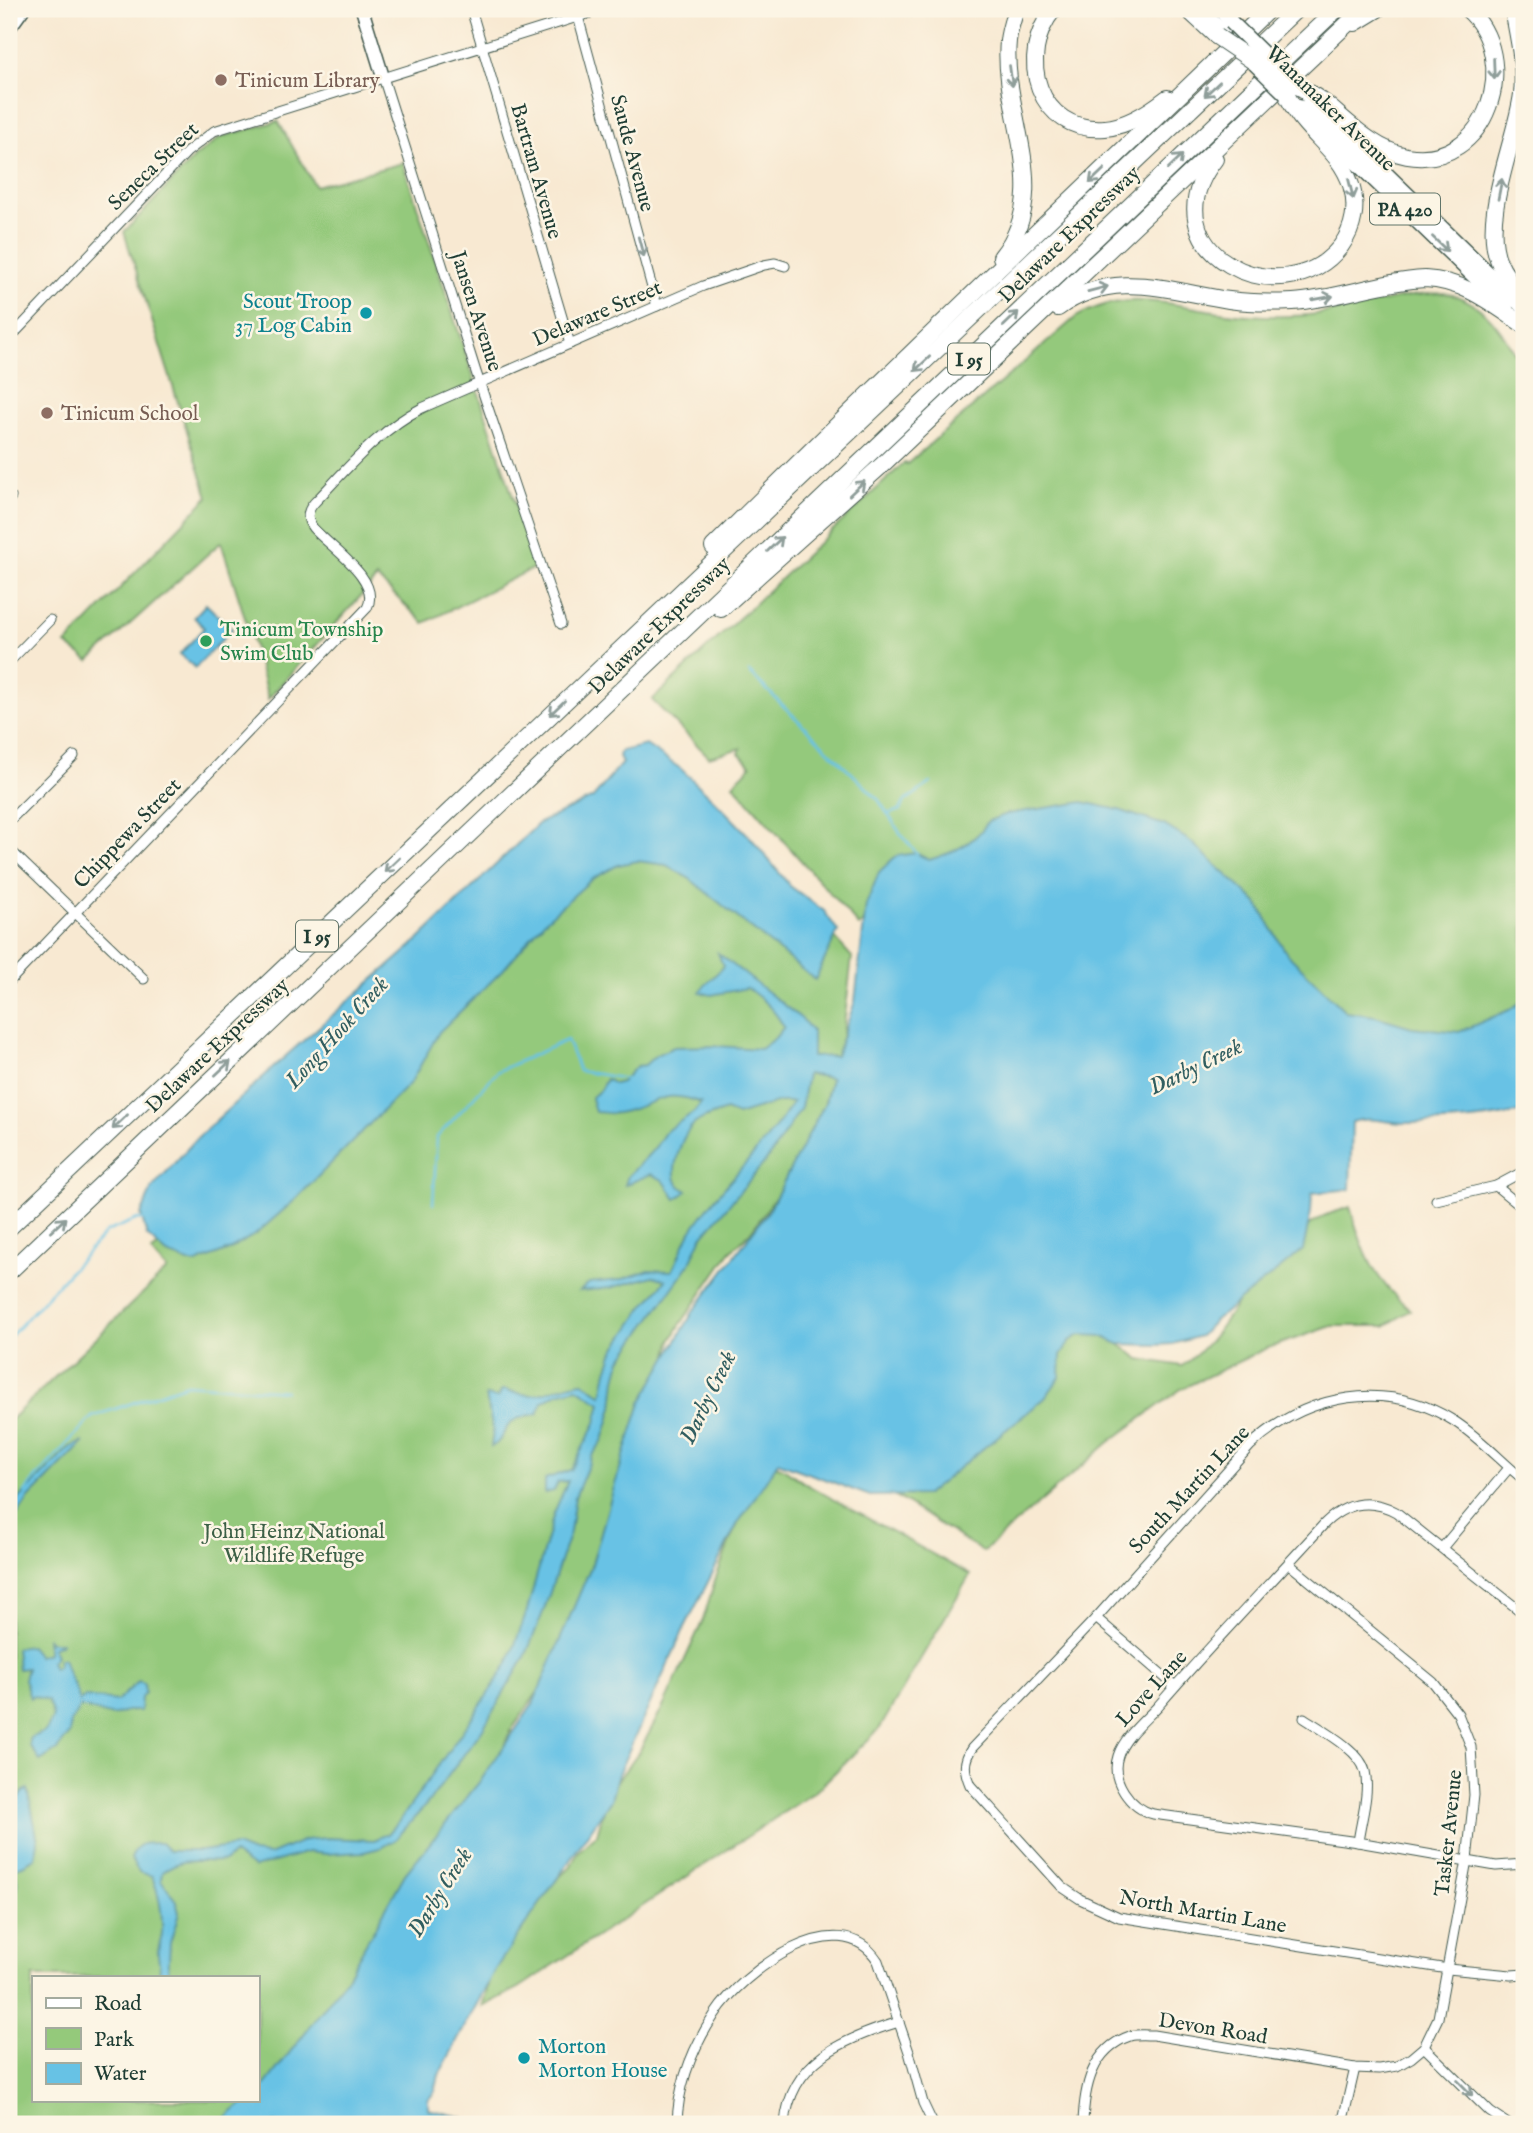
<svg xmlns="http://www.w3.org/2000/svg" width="1533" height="2133" font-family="'IM FELL English',serif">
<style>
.green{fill:#94c97b;stroke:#5a8358;stroke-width:2;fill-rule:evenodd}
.water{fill:#67c2e5;stroke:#43808c;stroke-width:2}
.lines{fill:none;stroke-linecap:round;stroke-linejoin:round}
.stream{stroke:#67c2e5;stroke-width:2.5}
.street-casing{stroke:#40574c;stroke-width:11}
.secondary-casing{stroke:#40574c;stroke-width:15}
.primary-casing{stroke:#40574c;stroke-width:17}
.highway-casing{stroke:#40574c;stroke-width:18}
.street{stroke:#fff;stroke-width:9}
.secondary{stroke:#fff;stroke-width:12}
.primary{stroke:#fff;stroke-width:14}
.highway{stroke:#fff;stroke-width:16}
.primary-bridge-casing{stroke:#40574c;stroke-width:17;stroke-linecap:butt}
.highway-bridge-casing{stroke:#40574c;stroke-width:18;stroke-linecap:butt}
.primary-bridge{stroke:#fff;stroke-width:14}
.highway-bridge{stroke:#fff;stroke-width:16}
.oneway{stroke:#8f9e9a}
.education-dot{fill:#8d6e63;stroke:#fcf5e5;stroke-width:2.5}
.culture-dot{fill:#0f9aa8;stroke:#fcf5e5;stroke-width:2.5}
.leisure-dot{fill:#2e9e5b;stroke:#fcf5e5;stroke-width:2.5}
.labels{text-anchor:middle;stroke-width:5;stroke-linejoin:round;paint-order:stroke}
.shield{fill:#fcf5e5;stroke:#617469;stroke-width:2}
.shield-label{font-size:19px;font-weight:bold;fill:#1f3d34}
.education-label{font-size:21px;fill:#785e54;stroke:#fcf5e5;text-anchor:start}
.street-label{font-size:21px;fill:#1f3d34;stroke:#fcf5e5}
.culture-label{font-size:21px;fill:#0d838f;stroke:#fcf5e5;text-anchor:end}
.leisure-label{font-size:21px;fill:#27864d;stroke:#fcf5e5;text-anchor:start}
.park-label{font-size:21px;fill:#3c6046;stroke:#fcf5e5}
.water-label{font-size:23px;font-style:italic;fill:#315e60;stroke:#fcf5e5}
</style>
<rect width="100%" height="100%" fill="#fcf5e5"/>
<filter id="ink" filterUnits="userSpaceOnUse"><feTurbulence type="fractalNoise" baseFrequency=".0143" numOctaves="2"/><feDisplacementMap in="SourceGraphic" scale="14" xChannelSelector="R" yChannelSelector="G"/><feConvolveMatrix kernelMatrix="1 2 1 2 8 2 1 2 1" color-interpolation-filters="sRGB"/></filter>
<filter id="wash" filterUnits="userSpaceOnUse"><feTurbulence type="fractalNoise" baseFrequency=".00686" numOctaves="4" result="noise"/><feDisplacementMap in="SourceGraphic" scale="28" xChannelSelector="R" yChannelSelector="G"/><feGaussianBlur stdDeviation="1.57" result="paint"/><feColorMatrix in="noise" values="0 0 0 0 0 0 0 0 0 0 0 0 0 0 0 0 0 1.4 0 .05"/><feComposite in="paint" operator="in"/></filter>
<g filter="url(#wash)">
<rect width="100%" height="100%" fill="#f8e9d2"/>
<!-- green -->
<g class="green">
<polygon points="278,121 315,186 403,163 536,567 424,623 377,578 268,699 257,656 221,542 89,661 66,644 208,497 124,232 196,156 221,137"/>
<path d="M1444,293C1486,300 1504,335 1524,368V1008L1445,1043L866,921L859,926L733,784L751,766L739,753L741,748L709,757L652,700L904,463L907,464L1076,317C1134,283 1187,312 1248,315C1273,317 1299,317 1323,313C1364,307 1403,294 1444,293Z"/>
<path d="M734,826L852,957L843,1034L823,1109L797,1167L750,1233L730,1252L680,1325L671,1341L666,1364L669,1391L542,1686L512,1729L499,1759L443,1856L239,2124H9V1421L167,1270L151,1252L207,1211L594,866ZM33,1977H257V2100H33Z"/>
<path d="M1350,1207C1363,1252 1373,1280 1411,1310L1385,1326H1332L1265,1349L1181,1389L1108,1443L983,1552L782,1423L1082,1317L1140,1359L1182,1366C1207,1348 1218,1331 1235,1306C1257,1273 1286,1238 1320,1218C1328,1213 1341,1211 1350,1207Z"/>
<polygon points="767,1462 783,1468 806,1484 970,1575 880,1728 816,1791 519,1988 482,2007 492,1970 548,1888 570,1867 579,1851 597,1834 609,1792 640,1750 665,1703 703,1620 715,1580 732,1536"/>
</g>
<!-- water -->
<g class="water">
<polygon points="206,604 232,629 195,668 180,654 204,628 194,617"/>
<polygon points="646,745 681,769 715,801 751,838 790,886 824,911 838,931 815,980 690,879 666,865 637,861 618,865 592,879 543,923 503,970 439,1032 411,1082 295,1200 256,1234 229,1250 194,1264 167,1254 147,1236 141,1215 152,1188 198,1137 288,1054 413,945 539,823 593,798 622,763 619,756 621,751"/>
<path d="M1083,802L1119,810L1164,825L1190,841L1257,903L1287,954L1346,1012L1375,1016L1412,1027L1459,1032L1509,1010L1524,1000V1111C1485,1121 1446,1123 1406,1123C1386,1123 1372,1116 1352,1122L1350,1189L1312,1193L1311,1212L1303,1250L1214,1321L1200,1336L1173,1344L1156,1345L1119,1344L1101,1336L1080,1335L1070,1341L1061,1355L1060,1377L1045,1398L926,1495L870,1496L778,1462L737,1525L683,1631L618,1774L611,1800L496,1968L439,2075L435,2091L428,2100V2109L461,2117L474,2124H219L247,2100H257V2091L264,2086L346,1979L405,1874L481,1780L533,1704L592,1564L614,1487L641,1403L693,1312L769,1210L825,1103L831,1078L807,1074L801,1108L770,1156L701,1238L689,1265L621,1360L616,1379L613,1407L603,1440L592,1456L575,1497L570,1532L544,1610L525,1657L482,1730L431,1799L396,1839L380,1848L364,1852L326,1854L308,1852L254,1868L234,1854L225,1861C199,1863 184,1855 162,1872L161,1880L176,1901L179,1913L170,1943L168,1977H159C161,1968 159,1964 158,1955C157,1948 162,1940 162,1933C163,1914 159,1894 152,1876L139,1872L131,1859C137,1841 144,1843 161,1843L169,1851H201L236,1846L253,1853L269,1855L305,1840L326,1838L374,1840L388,1834L401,1819L482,1703L508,1663L526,1614L554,1513L568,1481L558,1482L554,1491L545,1493V1479L571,1470L596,1423L601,1403L577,1388L558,1393L543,1401L538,1414C529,1415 517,1417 510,1424C502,1432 502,1442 491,1447L493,1431L486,1396L498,1398L502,1390C513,1391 523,1395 531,1395C545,1395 566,1383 583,1382L602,1395L607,1371L614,1351L642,1309L666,1280L653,1276L610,1288L580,1291L589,1283L620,1280L649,1270L672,1271C678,1260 682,1247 688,1236C718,1188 762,1152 793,1102H779L737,1115L726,1110C715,1114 699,1118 691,1127C682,1137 669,1172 678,1184C679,1186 685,1190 687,1191L676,1199L663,1180L651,1174L625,1185L628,1176L654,1149L666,1131L694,1112L701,1103C662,1086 652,1108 617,1113C610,1114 602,1112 595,1112L591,1098L600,1090L606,1079L614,1084L621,1082L637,1066L645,1065L656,1055L674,1047L717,1046L760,1049L775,1038L784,1027C775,1010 763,999 747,988L711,995L700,992C707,981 716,976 723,966L718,953L803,1020L812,1031V1057L836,1056L855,1001L866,905L879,872L896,856L916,853L929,860C952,853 976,843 988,821L1007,814Z"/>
<polygon points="84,1442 29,1498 9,1527 9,1514 19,1499 70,1447"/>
<path d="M47,1637L49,1642H61L60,1645L52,1647L56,1656L51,1662L54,1669L58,1666L59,1659H64C64,1673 77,1684 79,1702L85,1697L117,1701L139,1681L144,1683L145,1693L141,1698L140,1711H126L113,1716L80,1707L71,1722L69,1734L64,1741L57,1750L40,1761L30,1746V1738C45,1732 47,1732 53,1716L48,1701L34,1696L30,1698L24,1679L27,1668L18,1669L16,1648L30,1646L38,1656L48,1653Z"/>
<path d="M28,1789L38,1842L35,1858L15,1869L17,1883L9,1923L11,1898L9,1841L11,1839L9,1832V1812L14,1808C15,1800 21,1792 28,1789Z"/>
</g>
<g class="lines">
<!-- stream -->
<g class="stream">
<polyline points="749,672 878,799 900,833 917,854"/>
<polyline points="888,814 900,810 905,801 931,783"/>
<polyline points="433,1204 437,1137 498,1071 567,1040 579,1071 627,1079"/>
<polyline points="9,1338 106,1232 138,1219 144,1220"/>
<polyline points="25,1493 32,1482 92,1417 187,1384 286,1391"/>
</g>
</g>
</g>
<g filter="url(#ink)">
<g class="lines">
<!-- street casing -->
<g class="street-casing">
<g id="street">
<polyline points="471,9 570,344"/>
<polyline points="576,9 657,306"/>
<polyline points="383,77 476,372 561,624"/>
<polyline points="9,339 187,152 214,131 603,9"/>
<polyline points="9,499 11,497"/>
<polyline points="9,662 50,620"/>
<polyline points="9,821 74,756"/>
<polyline points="9,849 144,979"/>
<path d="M9,982L367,608C382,580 331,548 313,528C306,519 307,511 314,503C348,468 379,430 422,408L703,286L764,265L775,263L785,266"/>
<polyline points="1496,1186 1524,1209"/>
<polyline points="1436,1200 1496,1186 1524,1171"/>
<path d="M1524,1480C1501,1461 1479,1437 1454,1421C1387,1379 1306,1393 1250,1446L1096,1618L972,1748C963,1761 964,1771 970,1785L1062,1887L1080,1899L1119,1917L1448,1969L1511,1975L1524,1974"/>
<polyline points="1442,1548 1509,1468"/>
<path d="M1524,1614L1396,1512C1370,1498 1346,1503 1325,1523C1270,1584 1212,1643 1158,1706C1145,1720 1124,1737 1118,1756C1110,1780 1130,1808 1153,1814L1358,1842L1496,1866L1524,1864"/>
<polyline points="1096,1618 1175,1686"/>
<path d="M1304,1718C1322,1730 1360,1750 1365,1771C1370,1792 1361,1820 1358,1842"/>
<polyline points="1424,2047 1490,2112 1508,2124"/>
<path d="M677,2124C678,2085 693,2047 715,2014C742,1973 838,1899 878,1961L909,2052L923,2103L933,2124"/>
<path d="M785,2124C790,2060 846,2038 899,2022"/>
<path d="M1083,2124C1084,2089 1091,2049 1130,2036C1137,2034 1146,2035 1153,2035L1355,2068L1379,2069L1397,2066L1411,2058L1424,2047L1438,2018L1467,1860L1474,1795L1471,1747L1458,1714L1433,1682L1289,1564"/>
<polyline points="1342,2124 1355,2068"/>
</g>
</g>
<!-- secondary casing -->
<g class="secondary-casing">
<polyline id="secondary" points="362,9 383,77"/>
</g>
<!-- primary casing -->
<g class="primary-casing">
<g id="primary">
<polyline points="1199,9 1222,31"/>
<polyline points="9,27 22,9"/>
<polyline points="1309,99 1524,308"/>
<polyline points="1299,107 1506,307"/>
</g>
</g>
<!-- highway casing -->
<g class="highway-casing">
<g id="highway">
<path d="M1054,9C1015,56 1038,134 1105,128C1128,126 1149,112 1167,98"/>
<polyline points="1187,9 1216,36"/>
<polyline points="1222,9 1231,22"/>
<path d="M1513,9C1518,37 1525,65 1522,94C1516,141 1480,217 1499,262C1504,275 1514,286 1524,296"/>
<polyline points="1355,23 1378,9"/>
<path d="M1294,84C1305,90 1316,96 1326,104C1350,124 1375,150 1407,156C1488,170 1523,58 1467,9"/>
<path d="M1215,159C1144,251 1283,320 1341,246C1354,228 1358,206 1351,185C1342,157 1320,142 1303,121C1296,113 1291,103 1286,94"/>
<path d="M1001,257C1055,191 1001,114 1008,41C1009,30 1013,19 1016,9"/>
<path d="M1058,308C1113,268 1168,291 1229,300C1250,303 1272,303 1293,302C1338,299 1381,281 1425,279C1466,281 1492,304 1524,325"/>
<path d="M713,547C896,365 1084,188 1269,9"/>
<polyline points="721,609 881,466 1363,9"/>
<polyline points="9,1228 1297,9"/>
<polyline points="9,1272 1337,9"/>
</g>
</g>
<!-- street -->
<use href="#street" class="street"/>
<!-- secondary -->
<use href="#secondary" class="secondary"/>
<!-- primary -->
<use href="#primary" class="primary"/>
<!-- highway -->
<use href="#highway" class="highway"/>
<!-- primary-bridge casing -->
<g class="primary-bridge-casing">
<g id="primary-bridge">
<polyline points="1231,22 1294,84"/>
<polyline points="1244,53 1286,94"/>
</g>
</g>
<!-- highway-bridge casing -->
<g class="highway-bridge-casing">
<polyline id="highway-bridge" points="1216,36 1253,61"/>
</g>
<!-- primary-bridge -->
<use href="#primary-bridge" class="primary-bridge"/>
<!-- highway-bridge -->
<use href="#highway-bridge" class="highway-bridge"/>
</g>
<!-- one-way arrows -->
<defs><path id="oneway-shaft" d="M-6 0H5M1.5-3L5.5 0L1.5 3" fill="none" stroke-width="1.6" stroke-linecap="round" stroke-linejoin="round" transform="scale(1.75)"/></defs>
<g class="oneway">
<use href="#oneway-shaft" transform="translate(1494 69) rotate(88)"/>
<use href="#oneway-shaft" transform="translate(1011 76) rotate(82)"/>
<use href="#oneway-shaft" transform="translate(1212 89) rotate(137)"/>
<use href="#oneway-shaft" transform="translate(1175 162) rotate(-44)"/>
<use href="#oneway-shaft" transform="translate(1097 176) rotate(136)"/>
<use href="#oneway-shaft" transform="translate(1351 189) rotate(76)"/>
<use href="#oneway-shaft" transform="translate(1500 189) rotate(-79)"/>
<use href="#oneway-shaft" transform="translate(1440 244) rotate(44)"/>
<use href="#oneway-shaft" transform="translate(641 247) rotate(75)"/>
<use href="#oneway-shaft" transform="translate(1098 289) rotate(-15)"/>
<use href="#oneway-shaft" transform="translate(1323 298) rotate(-10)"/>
<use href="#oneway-shaft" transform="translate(1011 319) rotate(-44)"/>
<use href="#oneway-shaft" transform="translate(922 364) rotate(137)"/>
<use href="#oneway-shaft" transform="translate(857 488) rotate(-43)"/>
<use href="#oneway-shaft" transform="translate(775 544) rotate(-44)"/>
<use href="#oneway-shaft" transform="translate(557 708) rotate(136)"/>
<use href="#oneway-shaft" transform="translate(392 865) rotate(136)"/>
<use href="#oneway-shaft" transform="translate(223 1068) rotate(-43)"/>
<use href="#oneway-shaft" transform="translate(120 1122) rotate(136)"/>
<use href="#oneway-shaft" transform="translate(58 1225) rotate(-43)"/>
<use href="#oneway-shaft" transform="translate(1465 2088) rotate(45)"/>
</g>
</g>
<!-- markers -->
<g class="education-dot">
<circle cx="221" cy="80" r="7"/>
<circle cx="47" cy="413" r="7"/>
</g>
<g class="culture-dot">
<circle cx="366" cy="313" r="7"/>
<circle cx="524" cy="2058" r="7"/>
</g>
<circle class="leisure-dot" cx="206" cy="641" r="7"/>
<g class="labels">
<!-- shield labels -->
<g class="shield">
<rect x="1370" y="193.5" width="70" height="31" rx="5"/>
<rect x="948" y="343.5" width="42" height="31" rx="5"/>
<rect x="296" y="920.5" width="42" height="31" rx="5"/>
</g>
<g class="shield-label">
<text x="1405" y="216">PA 420</text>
<text x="969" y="366">I 95</text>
<text x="317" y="943">I 95</text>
</g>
<!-- education labels -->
<g class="education-label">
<text x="235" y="87">Tinicum Library</text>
<text x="61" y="420">Tinicum School</text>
</g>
<!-- street labels -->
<g class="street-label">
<text transform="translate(1331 108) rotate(44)" y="7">Wanamaker Avenue</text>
<text transform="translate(633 153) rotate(75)" y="7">Saude Avenue</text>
<text transform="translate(153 166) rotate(-44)" y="7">Seneca Street</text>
<text transform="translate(537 171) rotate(74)" y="7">Bartram Avenue</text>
<text transform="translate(1069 234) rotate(-44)" y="7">Delaware Expressway</text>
<text transform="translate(477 311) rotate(72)" y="7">Jansen Avenue</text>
<text transform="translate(597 313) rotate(-23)" y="7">Delaware Street</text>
<text transform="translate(659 625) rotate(-44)" y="7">Delaware Expressway</text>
<text transform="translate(127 833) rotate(-46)" y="7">Chippewa Street</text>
<text transform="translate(217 1045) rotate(-43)" y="7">Delaware Expressway</text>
<text transform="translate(1189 1489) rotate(-47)" y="7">South Martin Lane</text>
<text transform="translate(1151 1688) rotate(-48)" y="7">Love Lane</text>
<text transform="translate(1448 1833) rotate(-84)" y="7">Tasker Avenue</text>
<text transform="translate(1203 1911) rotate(10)" y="7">North Martin Lane</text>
<text transform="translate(1213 2028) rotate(9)" y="7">Devon Road</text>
</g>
<!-- culture labels -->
<g class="culture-label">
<text x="352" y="308">Scout Troop<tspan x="352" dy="24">37 Log Cabin</tspan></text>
<text x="538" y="2053" text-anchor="start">Morton<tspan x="538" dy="24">Morton House</tspan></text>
</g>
<!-- leisure labels -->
<g class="leisure-label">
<text x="220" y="636">Tinicum Township<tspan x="220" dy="24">Swim Club</tspan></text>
</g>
<!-- park labels -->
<g class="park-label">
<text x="294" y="1538">John Heinz National<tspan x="294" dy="24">Wildlife Refuge</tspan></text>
</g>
<!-- water labels -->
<g class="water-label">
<text transform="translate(336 1032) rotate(-48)" y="8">Long Hook Creek</text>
<text transform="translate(1195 1066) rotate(-26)" y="8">Darby Creek</text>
<text transform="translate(707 1397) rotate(-64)" y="8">Darby Creek</text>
<text transform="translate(439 1892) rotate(-58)" y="8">Darby Creek</text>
</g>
</g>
<!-- margin -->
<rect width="1533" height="2133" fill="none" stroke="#fcf5e5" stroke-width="35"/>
<!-- legend -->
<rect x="32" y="1976" width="228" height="126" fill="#fcf5e5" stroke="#a4ab9e" stroke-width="2"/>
<rect x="46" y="1998" width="35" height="10" fill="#ffffff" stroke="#a4ab9e" stroke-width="2"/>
<text x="94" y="2010" font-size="21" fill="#1f3d34">Road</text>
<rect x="46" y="2028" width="35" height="21" fill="#94c97b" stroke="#a4ab9e" stroke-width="2"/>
<text x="94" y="2046" font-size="21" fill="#1f3d34">Park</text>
<rect x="46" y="2063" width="35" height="21" fill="#67c2e5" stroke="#a4ab9e" stroke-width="2"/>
<text x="94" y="2080" font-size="21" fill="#1f3d34">Water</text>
</svg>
